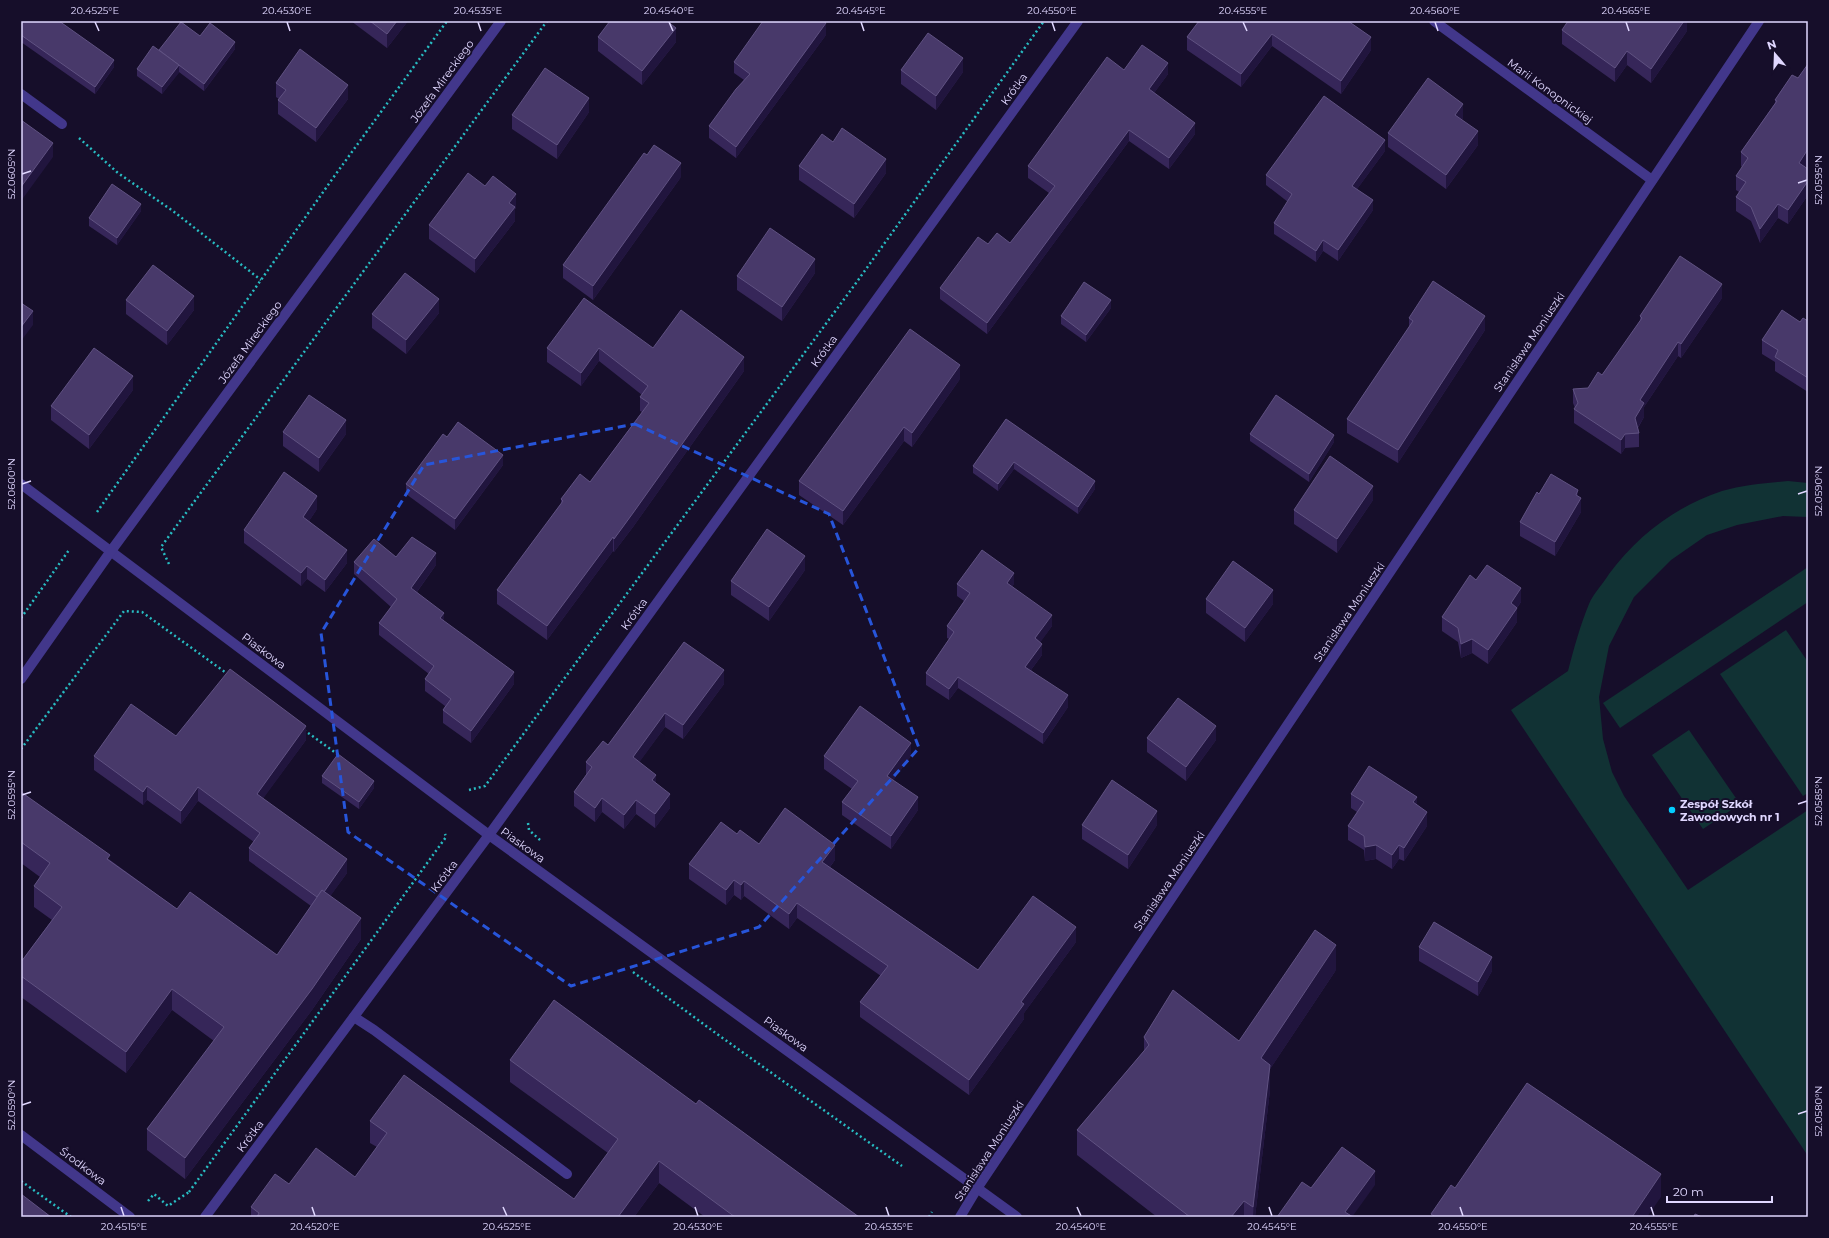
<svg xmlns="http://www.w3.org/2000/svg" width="1829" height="1238" font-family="Montserrat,sans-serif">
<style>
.green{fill:#113234}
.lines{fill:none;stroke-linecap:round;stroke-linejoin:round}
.path{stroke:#28bcc2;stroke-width:2.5;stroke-dasharray:2 3;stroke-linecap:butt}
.minor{stroke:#42378b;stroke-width:10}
.wall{fill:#362659}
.shaded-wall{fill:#21153e}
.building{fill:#48396a;stroke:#605282}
.marked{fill:none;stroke:#2755da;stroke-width:3;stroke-dasharray:8 5;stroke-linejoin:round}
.ticks{fill:none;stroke:#e0d7ff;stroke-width:1.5}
.poi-dot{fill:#03cdff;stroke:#160e2a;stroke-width:1.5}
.labels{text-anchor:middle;stroke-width:4;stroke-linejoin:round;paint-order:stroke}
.street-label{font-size:11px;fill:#e0d7ff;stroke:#160e2a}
.poi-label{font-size:11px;font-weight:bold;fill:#e0d7ff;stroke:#160e2a;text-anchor:start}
.neatline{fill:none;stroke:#e0d7ff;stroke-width:1.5}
.ticks-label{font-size:10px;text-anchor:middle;fill:#e0d7ff}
</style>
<rect width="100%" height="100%" fill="#160e2a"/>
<!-- green -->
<g class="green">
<path d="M1788,481L1808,483V517L1783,516L1737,525L1707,535L1671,560L1634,597L1609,646L1599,697L1603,739L1612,772L1624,796L1688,890L1808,810V1156L1511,710L1568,671C1574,648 1580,626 1589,604C1593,594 1603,584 1609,574C1637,536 1676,506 1722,491C1743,485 1766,483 1788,481Z"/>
<polygon points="1808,567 1808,602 1620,728 1603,703"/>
<polygon points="1786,630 1808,662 1808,793 1803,796 1720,674"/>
<polygon points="1689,730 1740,804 1703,829 1652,755"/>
</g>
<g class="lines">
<!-- path -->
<g class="path">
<polyline points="79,138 118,173 173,211 261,280"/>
<polyline points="97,512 333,178 447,21"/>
<polyline points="169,564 161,547 547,21"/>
<polyline points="21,618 69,550"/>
<polyline points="304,730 340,756"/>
<polyline points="21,749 124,611 142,612 229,675"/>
<polyline points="469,790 485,786 856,283 1044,21"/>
<polyline points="528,823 529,830 540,840"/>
<polyline points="633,972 717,1034 902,1166"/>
<polyline points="21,1181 71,1217"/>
<polyline points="189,1192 446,837 445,834"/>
<polyline points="148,1201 154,1194 168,1206 189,1192"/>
<polyline points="929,1217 932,1212"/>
</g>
<!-- minor -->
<g class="minor">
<polyline points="1434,21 1652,180"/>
<polyline points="21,94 62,124"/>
<polyline points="21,484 489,835 1017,1217"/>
<polyline points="21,679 111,551 501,21"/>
<polyline points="354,1017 374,1030 567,1174"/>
<polyline points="21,1135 130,1217"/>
<polyline points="205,1217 489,835 1078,21"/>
<polyline points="960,1217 978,1187 1759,21"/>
</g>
</g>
<!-- wall -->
<g class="wall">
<polygon points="21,21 114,67 95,94 21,42"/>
<polygon points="351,21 408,21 387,48"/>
<polygon points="1199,21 1371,50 1341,94 1272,46 1241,87 1187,50 1187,37"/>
<polygon points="1687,21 1687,31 1651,83 1627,65 1615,82 1562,44 1562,30"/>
<polygon points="826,35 736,158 709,138 709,126 744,80 734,73 734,62"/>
<polygon points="200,36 235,49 204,91 179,72 162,94 137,76 137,69 159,50"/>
<polygon points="598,37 676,42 642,85 598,51"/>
<polygon points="901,70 963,72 936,110 901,84"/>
<polygon points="1124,70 1168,74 1154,93 1195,134 1169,169 1129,141 987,334 940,299 940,288 988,244 1010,243 1049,193 1028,178 1028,166"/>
<polygon points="1792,75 1805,167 1808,169 1808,195 1788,224 1778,218 1760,243 1751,221 1736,211 1736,197 1739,192 1736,190 1736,176 1742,167 1741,166 1741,152 1775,103 1775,100"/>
<polygon points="276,83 348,99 316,142 278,114 278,100 279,99 276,97"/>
<polygon points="589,112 557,159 512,129 512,115"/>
<polygon points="1463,118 1462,120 1478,145 1446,189 1388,147 1388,133"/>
<polygon points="833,142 886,173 854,218 799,180 799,166"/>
<polygon points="1385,151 1357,189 1373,210 1338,261 1323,251 1316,262 1274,234 1274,223 1288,202 1266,185 1266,175"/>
<polygon points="681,177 593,300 563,278 563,265"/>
<polygon points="485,186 516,208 515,209 515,221 475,273 429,239 429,225"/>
<polygon points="141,211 117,245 89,226 89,218"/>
<polygon points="815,273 782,321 737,290 737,276"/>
<polygon points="1722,298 1681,358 1678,356 1644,407 1644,417 1638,428 1639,433 1639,447 1625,448 1621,454 1574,423 1574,409 1575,408 1573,403 1573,389 1588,388 1602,375 1640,322 1640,316"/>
<polygon points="126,300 194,310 167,345 126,314"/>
<polygon points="1111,308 1086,342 1061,324 1061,316"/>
<polygon points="439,313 406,354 372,328 372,314"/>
<polygon points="1409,318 1485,330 1398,463 1347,433 1347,419 1409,327"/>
<polygon points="1808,321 1808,392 1775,371 1775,362 1762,354 1762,340 1800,322"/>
<polygon points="547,348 653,348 744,371 633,527 614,552 613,551 547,640 497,604 497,590 561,504 561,499 590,482 642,412 640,411 640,397 642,395 599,361 581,386 547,362"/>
<polygon points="960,379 912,447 904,441 843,525 799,495 799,481"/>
<polygon points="133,390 89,449 51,420 51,406"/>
<polygon points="1006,419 1095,489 1078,514 1014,469 998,491 973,473 973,466"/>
<polygon points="283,432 346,434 319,472 283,446"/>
<polygon points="1250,434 1334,442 1309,482 1250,441"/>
<polygon points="447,437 503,465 455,530 406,494 406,484"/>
<polygon points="1539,494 1578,496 1581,512 1555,556 1520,536 1520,522"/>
<polygon points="1373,500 1337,553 1294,524 1294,510"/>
<polygon points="317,509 309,521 347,563 325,592 307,579 301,586 244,543 244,530"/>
<polygon points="396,557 436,565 417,592 444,622 514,684 471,743 443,723 443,710 445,706 425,691 425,679 429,674 379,635 379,623 391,607 354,574 354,562"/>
<polygon points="805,570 769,621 731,595 731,581"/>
<polygon points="1476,580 1521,602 1517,608 1517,622 1488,664 1472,653 1461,658 1458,642 1442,631 1442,617"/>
<polygon points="957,584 1014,584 1012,586 1052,626 1040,642 1042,655 1031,670 1068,707 1043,744 958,688 949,700 926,685 926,673 949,639 947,638 947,626 964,601 957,596"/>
<polygon points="1206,599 1273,604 1245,642 1206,613"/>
<polygon points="684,642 724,684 683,739 665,727 639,762 656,783 670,808 655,828 636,814 624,829 602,812 595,822 574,806 574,792 586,775 586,762 608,745"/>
<polygon points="176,736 306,740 263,798 347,873 330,896 361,939 312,1010 185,1179 147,1150 147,1129 214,1041 172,1010 126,1073 21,997 21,962 52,920 34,907 34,886 40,877 21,863 21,792 110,860 177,909 277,955 311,906 249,861 249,848 254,842 198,801 181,824 147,800 143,805 94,770 94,756"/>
<polygon points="1147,738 1216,740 1186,781 1147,752"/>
<polygon points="824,756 911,756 893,780 918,810 891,849 842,815 842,802 852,789 824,769"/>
<polygon points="322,776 374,788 359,809 322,783"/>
<polygon points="1351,794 1417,805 1427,826 1404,861 1399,859 1392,869 1376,859 1365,861 1364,850 1348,840 1348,826 1357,812 1351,808"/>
<polygon points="1082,825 1157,825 1128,869 1082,839"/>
<polygon points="759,844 835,860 830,867 978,970 1076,942 1024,1013 1024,1019 969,1095 860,1017 860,1002 881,976 797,918 789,929 744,896 741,900 734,895 726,905 689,879 689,864"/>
<polygon points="1419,947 1492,971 1478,996 1419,961"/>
<polygon points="1336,970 1270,1069 1270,1090 1255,1217 1157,1217 1077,1155 1077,1130 1144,1051 1144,1037 1239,1041"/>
<polygon points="510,1060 696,1104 859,1217 705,1217 659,1183 634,1217 251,1217 251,1207 289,1184 355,1177 377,1147 370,1143 370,1121 574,1199 608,1153 510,1082"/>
</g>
<!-- shaded-wall -->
<g class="shaded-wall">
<polygon points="397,21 408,21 387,48 387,34"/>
<polygon points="1684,21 1687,21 1687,31 1651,83 1651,69"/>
<polygon points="826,23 826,35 736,158 736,147"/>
<polygon points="676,28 676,42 642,85 642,71"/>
<polygon points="1272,34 1272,46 1241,87 1241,74"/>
<polygon points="1371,37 1371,50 1341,94 1341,81"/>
<polygon points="235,42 235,49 204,91 204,84"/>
<polygon points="1627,51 1627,65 1615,82 1615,68"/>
<polygon points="963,58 963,72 936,110 936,96"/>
<polygon points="114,60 114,67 95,94 95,87"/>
<polygon points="1168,63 1168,74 1149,100 1149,89"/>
<polygon points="179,65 179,73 162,94 162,87"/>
<polygon points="348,85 348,99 316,142 316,128"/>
<polygon points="589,98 589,112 557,159 557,145"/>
<polygon points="1463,104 1463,118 1455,129 1455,115"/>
<polygon points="1195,123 1195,134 1169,169 1169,158"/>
<polygon points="1129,130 1129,141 987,334 987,323"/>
<polygon points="1478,131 1478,145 1446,189 1446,175"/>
<polygon points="1385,140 1385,151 1352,196 1352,186"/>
<polygon points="53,143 53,157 21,201 21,187"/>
<polygon points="1808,149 1808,163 1799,177 1799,163"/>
<polygon points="886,159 886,173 854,218 854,204"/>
<polygon points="681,163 681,177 593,300 593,286"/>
<polygon points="1808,181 1808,195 1788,224 1788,210"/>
<polygon points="516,194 516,208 515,209 515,221 475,273 475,259 509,203"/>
<polygon points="1373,200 1373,210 1338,261 1338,250"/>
<polygon points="141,204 141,211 117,245 117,238"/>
<polygon points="1778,204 1778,218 1760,243 1760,229"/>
<polygon points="1323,240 1323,251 1316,262 1316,251"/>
<polygon points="815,259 815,273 782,321 782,307"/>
<polygon points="1722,284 1722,298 1681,358 1681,344"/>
<polygon points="194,296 194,310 167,345 167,331"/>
<polygon points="439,299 439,313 406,354 406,340"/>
<polygon points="1111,300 1111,308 1086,342 1086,335"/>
<polygon points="33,311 33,325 21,341 21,327"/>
<polygon points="1485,316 1485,330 1398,463 1398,450"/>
<polygon points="1678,342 1678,356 1644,407 1644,417 1635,432 1635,418 1640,400"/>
<polygon points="599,348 599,361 581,386 581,373"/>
<polygon points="744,357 744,371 633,527 614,552 614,539"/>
<polygon points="960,365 960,379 912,447 912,433"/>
<polygon points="133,376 133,390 89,449 89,435"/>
<polygon points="346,420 346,434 319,472 319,458"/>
<polygon points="904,427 904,441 843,525 843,511"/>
<polygon points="1625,434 1625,448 1621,454 1621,440"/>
<polygon points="1334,435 1334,442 1309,482 1309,474"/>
<polygon points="503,455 503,465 455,530 455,519"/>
<polygon points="1014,462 1014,469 998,491 998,484"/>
<polygon points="1095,481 1095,489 1078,514 1078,507"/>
<polygon points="1373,486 1373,500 1337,553 1337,539"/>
<polygon points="1578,490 1578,502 1581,498 1581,512 1555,556 1555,542 1576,495"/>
<polygon points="317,496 317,509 303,530 303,517"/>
<polygon points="613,537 613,551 547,640 547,626"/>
<polygon points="347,550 347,563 325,592 325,580"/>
<polygon points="436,553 436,565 411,600 411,588"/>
<polygon points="805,556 805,570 769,621 769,607"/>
<polygon points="307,566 307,579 301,586 301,573"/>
<polygon points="1014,573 1014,584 1007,594 1007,583"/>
<polygon points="1521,588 1521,602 1515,610 1517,608 1517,622 1488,664 1488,650 1511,603"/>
<polygon points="1273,590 1273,604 1245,642 1245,628"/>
<polygon points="444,613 444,625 440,618"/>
<polygon points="1052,615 1052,626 1035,650 1035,638"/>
<polygon points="1472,639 1472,653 1461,658 1461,644"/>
<polygon points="1042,644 1042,655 1025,678 1025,667"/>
<polygon points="724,670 724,684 683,739 683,725"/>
<polygon points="514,672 514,684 471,743 471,731"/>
<polygon points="958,677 958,688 949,700 949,689"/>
<polygon points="1068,695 1068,707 1043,744 1043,733"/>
<polygon points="665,713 665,727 633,771 633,757"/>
<polygon points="306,726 306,740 257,807 257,794"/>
<polygon points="1216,726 1216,740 1186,781 1186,767"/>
<polygon points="911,743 911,756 887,789 887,776"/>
<polygon points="656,775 656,789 652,780"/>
<polygon points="374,781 374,788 359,809 359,802"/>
<polygon points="147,786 147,800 143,805 143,792"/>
<polygon points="198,787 198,801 181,824 181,811"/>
<polygon points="670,794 670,808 655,828 655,814"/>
<polygon points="918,797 918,810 891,849 891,836"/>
<polygon points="1417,797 1417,811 1413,802"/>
<polygon points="602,798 602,812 595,822 595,808"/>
<polygon points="636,800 636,814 624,829 624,815"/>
<polygon points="1157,811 1157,825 1128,869 1128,855"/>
<polygon points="1427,812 1427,826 1404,861 1404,848"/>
<polygon points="835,845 835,860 822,877 822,862"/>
<polygon points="1376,845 1376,859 1365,861 1365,847"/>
<polygon points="1399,845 1399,859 1392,869 1392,855"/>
<polygon points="347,859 347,873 319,912 319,898"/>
<polygon points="734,880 734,895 726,905 726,890"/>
<polygon points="744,881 744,896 741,900 741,885"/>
<polygon points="797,903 797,918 789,929 789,914"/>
<polygon points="361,918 361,939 312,1010 185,1179 185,1158"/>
<polygon points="1076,927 1076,942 1024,1013 1024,1019 969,1095 969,1080 1021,1002"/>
<polygon points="1336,945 1336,970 1270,1069 1270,1090 1255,1217 1253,1217 1261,1058"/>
<polygon points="1492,957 1492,971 1478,996 1478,982"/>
<polygon points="172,989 172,1010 126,1073 126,1052"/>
<polygon points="659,1161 659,1183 634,1217 618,1217"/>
<polygon points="1375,1171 1375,1185 1352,1217 1345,1212"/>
<polygon points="1661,1174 1661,1197 1647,1217 1632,1217"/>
<polygon points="1244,1201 1244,1217 1231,1217"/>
</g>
<!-- building -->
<g class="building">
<polygon points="21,21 59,21 114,60 95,87 21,35"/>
<polygon points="370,21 397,21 387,34"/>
<polygon points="610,21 667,21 676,28 642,71 598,37"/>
<polygon points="763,21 823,21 826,23 736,147 709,126 736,89 750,74 734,62"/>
<polygon points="1199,21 1348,21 1371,37 1341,81 1272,34 1241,74 1187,37"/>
<polygon points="1568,21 1684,21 1651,69 1627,51 1615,68 1562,30"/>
<polygon points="181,22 200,36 210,23 235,42 204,84 159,50"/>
<polygon points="928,33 963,58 936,96 901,70"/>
<polygon points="1142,45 1168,63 1149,89 1195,123 1169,158 1129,130 987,323 940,288 978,237 988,244 997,233 1010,243 1055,186 1028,166 1107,57 1124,70"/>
<polygon points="153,46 179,65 162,87 137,69"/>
<polygon points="300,49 348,85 316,128 278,100 286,90 276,83"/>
<polygon points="1808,64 1808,149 1799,163 1808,169 1808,181 1788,210 1778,204 1760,229 1751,207 1736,197 1746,182 1736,176 1748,158 1741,152 1777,101 1775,100 1792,75 1798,78"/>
<polygon points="545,68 589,98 557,145 512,115"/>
<polygon points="1428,78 1463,104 1455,115 1478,131 1446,175 1388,133"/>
<polygon points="1324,96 1385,140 1352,186 1373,200 1338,250 1323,240 1316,251 1274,223 1292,194 1266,175"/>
<polygon points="21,120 53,143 21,187"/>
<polygon points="842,128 886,159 854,204 799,166 822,134 833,142"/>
<polygon points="654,145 681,163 593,286 563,265 644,153 647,155"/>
<polygon points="468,173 485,186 493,176 516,194 509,203 515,207 475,259 429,225"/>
<polygon points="112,184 141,204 117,238 89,218"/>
<polygon points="770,228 815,259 782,307 737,276"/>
<polygon points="1680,256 1722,284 1681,344 1678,342 1640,400 1644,403 1635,418 1639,433 1625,434 1621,440 1574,409 1578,403 1573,389 1588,388 1598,372 1602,375 1642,318 1640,316"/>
<polygon points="153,265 194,296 167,331 126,300"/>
<polygon points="405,273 439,299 406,340 372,314"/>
<polygon points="1433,281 1485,316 1398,450 1347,419 1413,321 1409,318"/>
<polygon points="1084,282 1111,300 1086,335 1061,316"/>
<polygon points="584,298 653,348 681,310 744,357 633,513 614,539 613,537 547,626 497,590 563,501 561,499 580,474 590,482 649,403 640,397 648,386 599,348 581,373 547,348"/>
<polygon points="21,303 33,311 21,327"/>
<polygon points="1782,310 1800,322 1803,318 1808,321 1808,378 1775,357 1778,350 1762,340"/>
<polygon points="910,329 960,365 912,433 904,427 843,511 799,481"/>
<polygon points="94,348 133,376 89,435 51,406"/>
<polygon points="309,395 346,420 319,458 283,432"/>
<polygon points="1276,395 1334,435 1309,474 1250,434"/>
<polygon points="1006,419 1095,481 1078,507 1014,462 998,484 973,466"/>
<polygon points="458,422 503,455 455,519 406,484 443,434 447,437"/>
<polygon points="1330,456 1373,486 1337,539 1294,510"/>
<polygon points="284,472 317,496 303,517 347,550 325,580 307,566 301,573 244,530"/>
<polygon points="1551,474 1578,490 1576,495 1581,498 1555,542 1520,522 1537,492 1539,494"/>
<polygon points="767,529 805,556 769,607 731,581"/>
<polygon points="412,537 436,553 411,588 444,613 440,618 514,672 471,731 443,710 451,699 425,679 434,666 379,623 397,599 354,562 374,539 396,557"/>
<polygon points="982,550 1014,573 1007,583 1052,615 1035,638 1042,644 1025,667 1068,695 1043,733 958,677 949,689 926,673 954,632 947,626 970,593 957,584"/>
<polygon points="1233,561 1273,590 1245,628 1206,599"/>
<polygon points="1487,565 1521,588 1511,603 1517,608 1488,650 1472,639 1461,644 1458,628 1442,617 1470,575 1476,580"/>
<polygon points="684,642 724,670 683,725 665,713 633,757 656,775 652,780 670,794 655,814 636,800 624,815 602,798 595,808 574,792 592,767 586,762 603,741 608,745"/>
<polygon points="230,669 306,726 257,794 347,859 324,892 322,890 317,897 249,848 260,833 198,787 181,811 147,786 143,792 94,756 131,704 176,736"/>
<polygon points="1178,698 1216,726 1186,767 1147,738"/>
<polygon points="860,706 911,743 887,776 918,797 891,836 842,802 858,781 824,756"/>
<polygon points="338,754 374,781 359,802 322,776"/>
<polygon points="1369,766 1417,797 1413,802 1427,812 1404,848 1399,845 1392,855 1376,845 1365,847 1364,836 1348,826 1364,802 1351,794"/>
<polygon points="1112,780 1157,811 1128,855 1082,825"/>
<polygon points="21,792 110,855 107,859 177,909 190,892 277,955 322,890 361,918 312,989 185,1158 147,1129 224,1027 172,989 126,1052 21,976 21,962 62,907 34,886 50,863 21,842"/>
<polygon points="785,808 835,845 822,862 978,970 1033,896 1076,927 1021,1002 1024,1004 969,1080 860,1002 888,966 797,903 789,914 744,881 741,885 734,880 726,890 689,864 721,822 737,834 740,830 759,844"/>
<polygon points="1434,922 1492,957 1478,982 1419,947"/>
<polygon points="1315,930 1336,945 1261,1058 1270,1065 1253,1207 1244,1201 1231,1217 1190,1217 1077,1130 1149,1045 1144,1037 1173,990 1239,1041"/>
<polygon points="554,1000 696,1104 699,1100 859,1217 735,1217 659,1161 618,1217 257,1217 259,1213 251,1207 275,1174 289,1184 316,1148 355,1177 387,1133 370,1121 404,1075 574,1199 618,1139 510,1060"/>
<polygon points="1527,1083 1661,1174 1632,1217 1434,1217 1434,1216 1431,1214 1451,1185 1455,1188"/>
<polygon points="1342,1147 1375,1171 1345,1212 1353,1217 1277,1217 1302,1182 1311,1188"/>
<polygon points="21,1194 51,1217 21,1217"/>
<polygon points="1695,1214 1702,1217 1694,1217"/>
</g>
<!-- marked area -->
<path class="marked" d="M635,424L829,514L919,748L759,927L571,986L348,832L321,633L424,465Z"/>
<!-- ticks -->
<path class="ticks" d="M95,22L99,31M287,22L290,31M478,22L481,31M669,22L673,31M861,22L864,31M1052,22L1055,31M1243,22L1247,31M1435,22L1438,31M1626,22L1629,31M22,174L31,171M1798,183L1807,180M22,484L31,481M1798,494L1807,491M22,795L31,792M1798,804L1807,801M22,1105L31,1102M1798,1114L1807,1111M121,1207L124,1216M312,1207L315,1216M503,1207L507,1216M695,1207L698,1216M886,1207L889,1216M1077,1207L1081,1216M1269,1207L1272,1216M1460,1207L1463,1216M1651,1207L1654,1216"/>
<!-- markers -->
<circle class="poi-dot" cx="1672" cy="810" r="4"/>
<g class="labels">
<!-- street labels -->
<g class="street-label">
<text transform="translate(442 81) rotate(-54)" y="4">Józefa Mireckiego</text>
<text transform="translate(1014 89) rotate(-54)" y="4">Krótka</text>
<text transform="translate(1550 91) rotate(36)" y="4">Marii Konopnickiej</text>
<text transform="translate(250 342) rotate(-54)" y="4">Józefa Mireckiego</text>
<text transform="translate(1529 342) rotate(-56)" y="4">Stanisława Moniuszki</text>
<text transform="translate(824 351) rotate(-54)" y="4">Krótka</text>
<text transform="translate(1349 612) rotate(-56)" y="4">Stanisława Moniuszki</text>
<text transform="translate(634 614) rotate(-54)" y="4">Krótka</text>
<text transform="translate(264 651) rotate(37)" y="4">Piaskowa</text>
<text transform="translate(523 845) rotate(36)" y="4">Piaskowa</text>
<text transform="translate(444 876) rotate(-53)" y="4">Krótka</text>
<text transform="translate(1169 881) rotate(-56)" y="4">Stanisława Moniuszki</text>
<text transform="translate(786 1034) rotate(36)" y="4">Piaskowa</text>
<text transform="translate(250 1136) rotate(-53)" y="4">Krótka</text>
<text transform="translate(989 1151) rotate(-57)" y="4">Stanisława Moniuszki</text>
<text transform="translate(83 1166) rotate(37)" y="4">Środkowa</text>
</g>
<!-- poi labels -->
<g class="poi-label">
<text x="1680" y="808">Zespół Szkół<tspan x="1680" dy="13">Zawodowych nr 1</tspan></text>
</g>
</g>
<!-- border -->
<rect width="1829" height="1238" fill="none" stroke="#160e2a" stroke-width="44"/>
<!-- north arrow -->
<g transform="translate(1775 54) rotate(341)" stroke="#160e2a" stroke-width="3" paint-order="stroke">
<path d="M0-3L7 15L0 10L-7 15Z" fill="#e0d7ff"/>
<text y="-6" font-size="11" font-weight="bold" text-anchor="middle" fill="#e0d7ff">N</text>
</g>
<!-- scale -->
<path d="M1667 1196v6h105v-6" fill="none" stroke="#e0d7ff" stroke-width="2"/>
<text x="1673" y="1196" font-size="12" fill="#e0d7ff" stroke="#160e2a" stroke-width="3" paint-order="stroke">20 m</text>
<rect x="22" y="22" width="1785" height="1194" class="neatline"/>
<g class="ticks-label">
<text x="95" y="14">20.4525°E</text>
<text x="287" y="14">20.4530°E</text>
<text x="478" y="14">20.4535°E</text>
<text x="669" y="14">20.4540°E</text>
<text x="861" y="14">20.4545°E</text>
<text x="1052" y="14">20.4550°E</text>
<text x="1243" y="14">20.4555°E</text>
<text x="1435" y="14">20.4560°E</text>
<text x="1626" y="14">20.4565°E</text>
<text transform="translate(11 174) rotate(-90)" y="4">52.0605°N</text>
<text transform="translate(1818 180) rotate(-90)" y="4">52.0595°N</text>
<text transform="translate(11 484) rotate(-90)" y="4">52.0600°N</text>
<text transform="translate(1818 491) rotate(-90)" y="4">52.0590°N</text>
<text transform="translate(11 795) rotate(-90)" y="4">52.0595°N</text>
<text transform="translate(1818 801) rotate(-90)" y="4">52.0585°N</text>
<text transform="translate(11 1105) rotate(-90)" y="4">52.0590°N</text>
<text transform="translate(1818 1111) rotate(-90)" y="4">52.0580°N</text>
<text x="124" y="1230">20.4515°E</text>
<text x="315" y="1230">20.4520°E</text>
<text x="507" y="1230">20.4525°E</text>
<text x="698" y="1230">20.4530°E</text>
<text x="889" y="1230">20.4535°E</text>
<text x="1081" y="1230">20.4540°E</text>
<text x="1272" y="1230">20.4545°E</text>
<text x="1463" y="1230">20.4550°E</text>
<text x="1654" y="1230">20.4555°E</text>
</g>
</svg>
